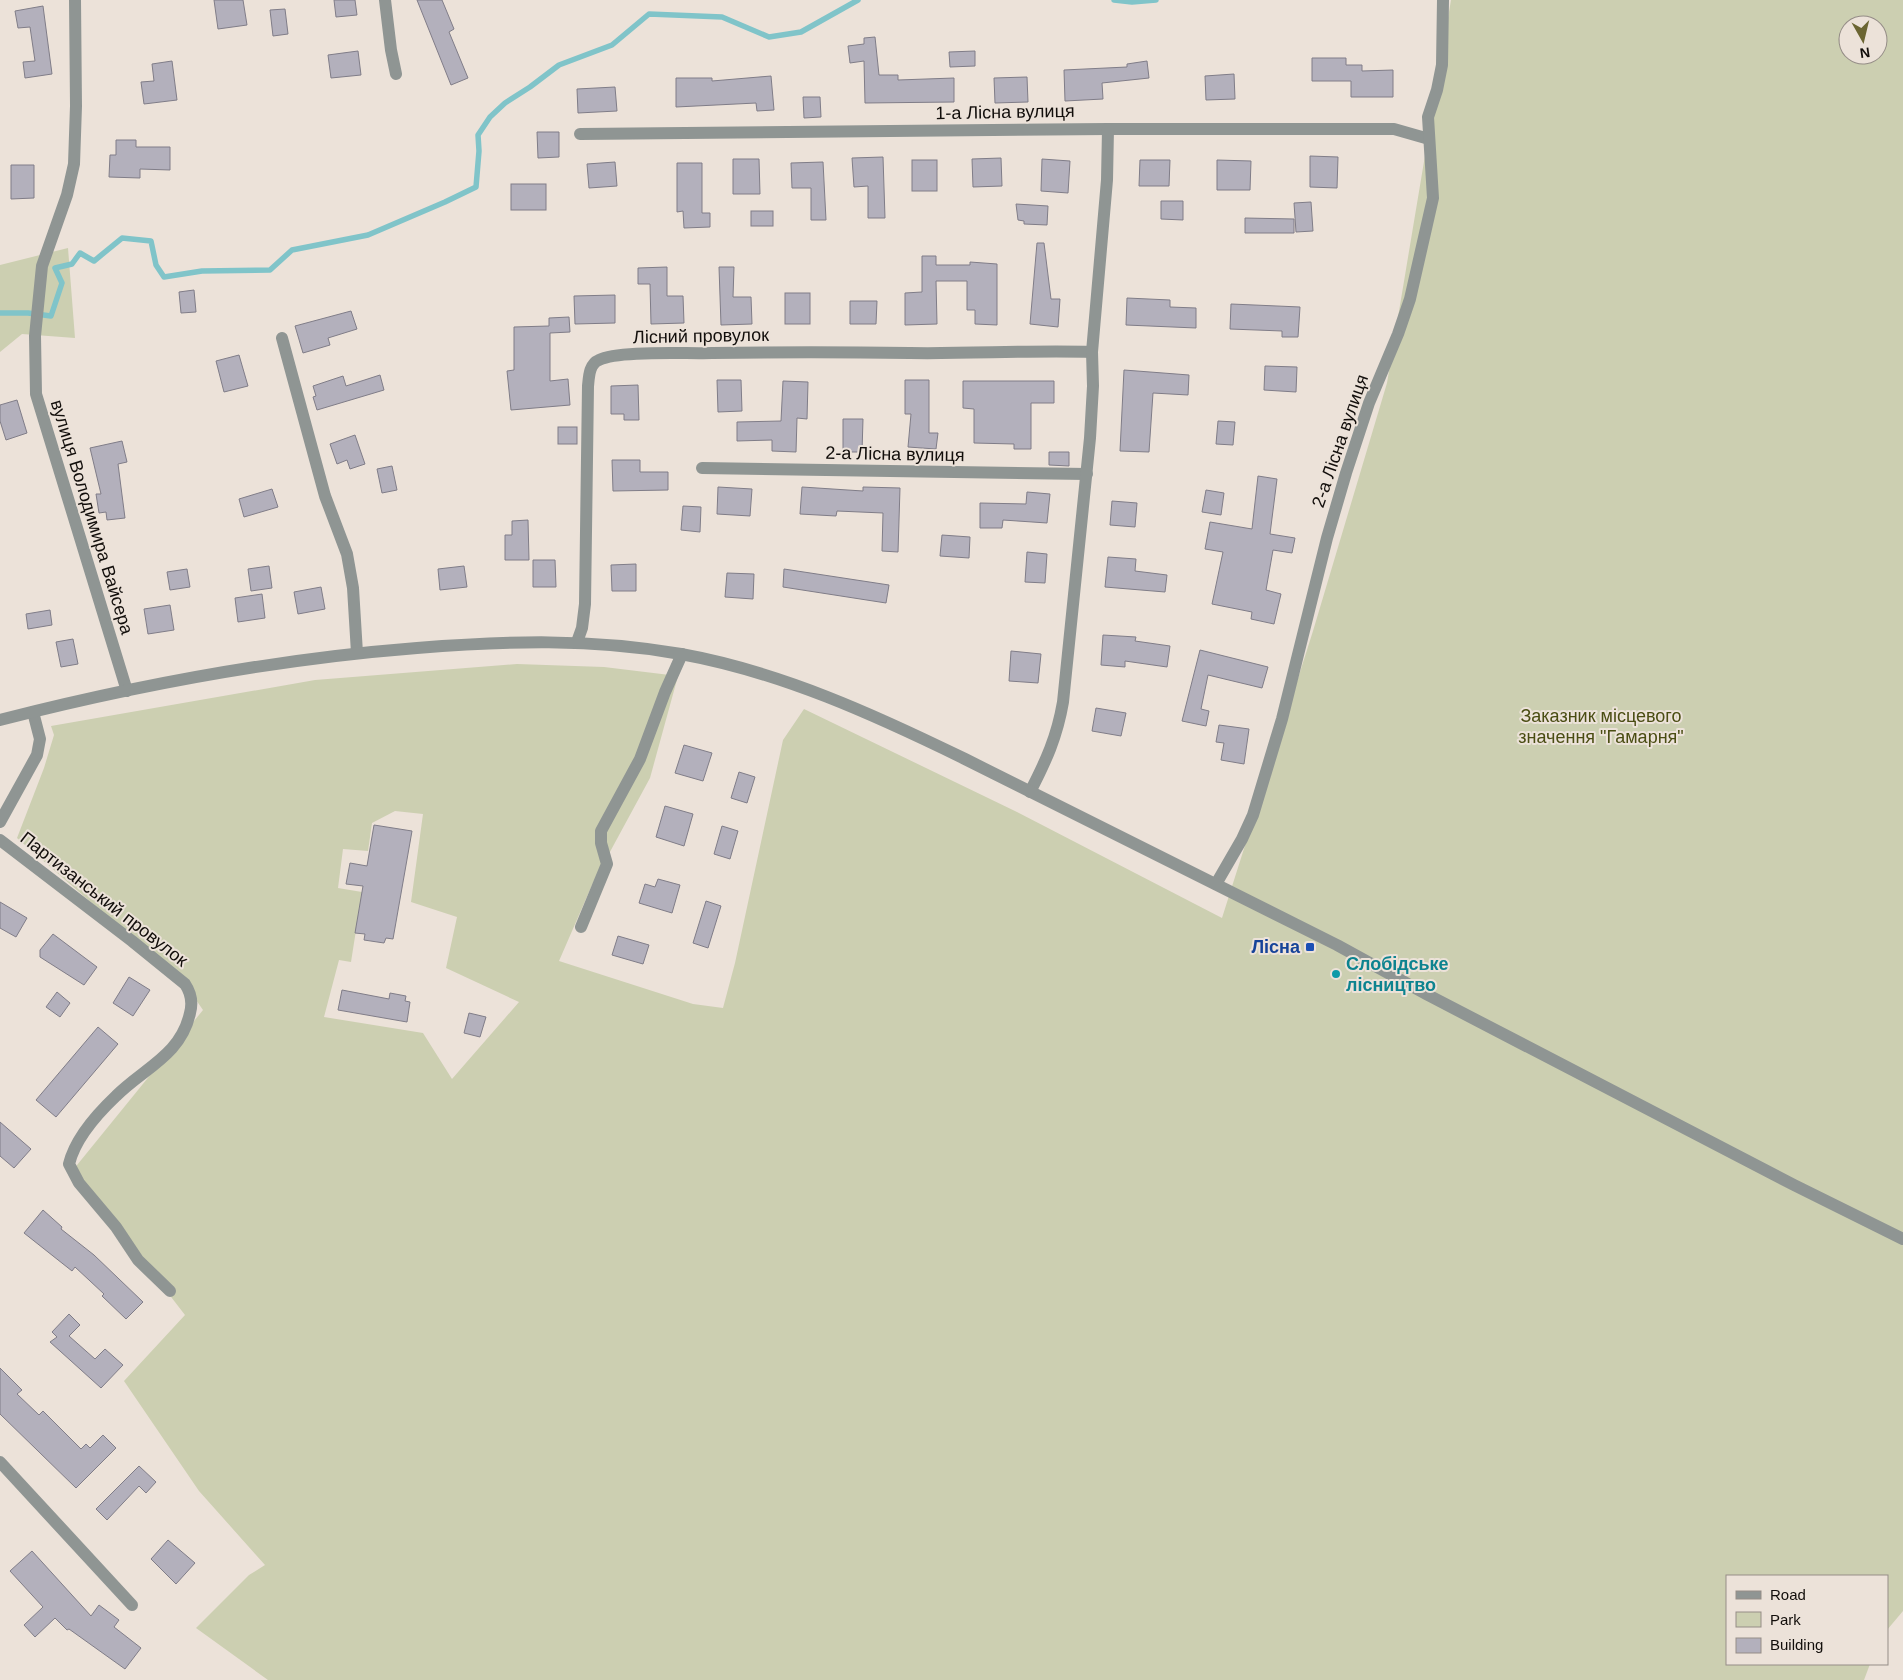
<svg xmlns="http://www.w3.org/2000/svg" width="1903" height="1680" font-family="Helvetica,sans-serif">
<style>
.green{fill:#cccfb1;fill-rule:evenodd}
.lines{fill:none;stroke-linecap:round;stroke-linejoin:round}
.stream{stroke:#80c4c9;stroke-width:5.5}
.building{fill:#b3b0bc;stroke:#807d88}
.minor{stroke:#8f9593;stroke-width:12}
.tertiary{stroke:#8f9593;stroke-width:12}
.transit-dot{fill:#1a4fb4;stroke:#ece2d9;stroke-width:2}
.culture-dot{fill:#0f9aa8;stroke:#ece2d9;stroke-width:2}
.labels{text-anchor:middle;stroke-width:4;stroke-linejoin:round;paint-order:stroke}
.street-label{font-size:18px;fill:#120e0b;stroke:#ece2d9}
.park-label{font-size:18px;fill:#4a4d13;stroke:#ece2d9}
.transit-label{font-size:18px;font-weight:bold;fill:#164399;stroke:#ece2d9;text-anchor:end}
.culture-label{font-size:18px;font-weight:bold;fill:#0d838f;stroke:#ece2d9;text-anchor:start}
</style>
<rect width="100%" height="100%" fill="#ece2d9"/>
<!-- green -->
<g class="green">
<path d="M1451,0H1903V1611L1887,1630V1576H1727V1664H1870L1864,1680H268L196,1628L249,1575L265,1565L199,1491L124,1381L185,1315L73,1170L203,1010L185,984L17,838L44,768L54,735L51,726L315,680L517,664L604,667L678,676L650,778L592,885L559,961L693,1004L723,1008L735,963L783,740L804,709L1017,812L1222,918L1313,631L1387,383ZM1848,25H1878V55H1848ZM395,811L423,814L411,902L457,917L446,968L519,1002L452,1079L423,1033L324,1017L339,960L351,962L362,892L338,888L343,849L368,851L372,823Z"/>
<polygon points="68,248 75,338 22,334 0,352 0,265"/>
</g>
<g class="lines">
<!-- stream -->
<g class="stream">
<polyline points="1114,0 1132,2 1156,0"/>
<polyline points="0,313 28,313 51,316 62,283 55,268 72,264 80,253 94,261 122,238 151,241 156,265 164,277 202,271 270,270 292,250 368,235 445,202 476,187 479,151 478,135 490,117 505,103 530,87 559,65 612,45 649,14 722,17 769,37 801,32 858,0"/>
</g>
</g>
<!-- building -->
<g class="building">
<polygon points="214,0 243,0 247,25 218,29"/>
<polygon points="334,0 355,0 357,15 336,17"/>
<polygon points="417,0 442,0 454,29 449,32 468,78 451,85"/>
<polygon points="43,6 52,74 25,78 23,62 35,61 30,27 18,28 15,11"/>
<polygon points="285,9 288,34 273,36 270,10"/>
<polygon points="875,37 879,75 898,75 898,80 954,78 954,102 865,103 864,61 850,63 848,46 864,44 864,38"/>
<polygon points="358,51 361,75 331,78 328,55"/>
<polygon points="975,51 975,66 950,67 949,52"/>
<polygon points="1312,58 1346,58 1346,65 1362,65 1362,71 1393,70 1393,97 1351,97 1351,81 1312,81"/>
<polygon points="172,61 177,100 144,104 141,82 154,81 152,64"/>
<polygon points="1147,61 1149,78 1102,83 1103,99 1065,101 1064,70 1127,67 1127,64"/>
<polygon points="1234,74 1235,99 1206,100 1205,76"/>
<polygon points="771,76 774,110 757,111 756,103 676,107 676,78 712,78 712,81"/>
<polygon points="1027,77 1028,102 995,103 994,78"/>
<polygon points="615,87 617,111 578,113 577,89"/>
<polygon points="803,97 820,97 821,117 804,118"/>
<polygon points="537,132 559,132 559,157 538,158"/>
<polygon points="116,140 136,140 136,147 170,147 170,170 140,169 140,178 109,177 110,155 116,155"/>
<polygon points="1310,156 1338,157 1337,188 1310,187"/>
<polygon points="883,157 885,218 868,218 868,186 854,187 852,158"/>
<polygon points="1001,158 1002,186 973,187 972,159"/>
<polygon points="733,159 759,159 760,194 733,194"/>
<polygon points="1042,159 1070,161 1068,193 1041,191"/>
<rect x="912" y="160" width="25" height="31"/>
<polygon points="1140,160 1170,160 1169,186 1139,186"/>
<polygon points="1217,160 1251,161 1250,190 1217,190"/>
<polygon points="615,162 617,186 589,188 587,164"/>
<polygon points="823,162 826,220 811,220 811,188 792,188 791,163"/>
<polygon points="677,163 702,163 702,213 710,213 710,227 684,228 683,211 677,212"/>
<polygon points="11,165 34,165 34,198 11,199"/>
<rect x="511" y="184" width="35" height="26"/>
<polygon points="1161,201 1183,201 1183,220 1161,219"/>
<polygon points="1311,202 1313,231 1296,232 1294,203"/>
<polygon points="1016,204 1048,206 1047,225 1024,224 1024,221 1018,220"/>
<rect x="751" y="211" width="22" height="15"/>
<polygon points="1245,218 1294,219 1294,233 1245,233"/>
<polygon points="1037,243 1044,243 1051,299 1060,299 1058,327 1030,324"/>
<polygon points="922,256 936,256 936,265 970,265 970,262 997,264 997,325 975,324 975,310 967,310 967,281 936,281 937,324 905,325 905,293 922,292"/>
<polygon points="667,267 667,296 683,296 684,323 651,324 650,284 638,284 638,268"/>
<polygon points="719,267 734,267 733,297 751,297 752,324 721,325"/>
<polygon points="194,290 196,312 181,313 179,292"/>
<rect x="785" y="293" width="25" height="31"/>
<polygon points="615,295 615,323 575,324 574,296"/>
<polygon points="1127,298 1170,300 1170,307 1196,308 1196,328 1126,325"/>
<polygon points="850,301 877,301 876,324 850,324"/>
<polygon points="1231,304 1300,307 1298,337 1282,337 1282,331 1230,329"/>
<polygon points="351,311 357,329 328,338 330,345 303,353 295,326"/>
<polygon points="569,317 570,332 550,333 550,381 568,379 570,405 511,410 507,371 514,370 514,327 549,326 549,318"/>
<polygon points="239,355 248,386 224,392 216,361"/>
<polygon points="1265,366 1297,367 1296,392 1264,390"/>
<polygon points="1124,370 1189,375 1188,395 1153,393 1149,452 1120,451"/>
<polygon points="380,375 384,390 317,410 313,397 316,396 313,386 343,376 346,386"/>
<polygon points="717,380 741,380 742,411 718,412"/>
<polygon points="905,380 929,380 929,433 938,433 936,449 908,447 911,414 905,414"/>
<polygon points="783,381 808,382 807,419 797,418 796,452 772,451 772,440 737,441 737,422 781,421"/>
<polygon points="963,381 1054,381 1054,403 1031,403 1031,449 1014,449 1014,444 974,443 974,409 963,408"/>
<polygon points="638,385 639,420 624,420 624,414 611,414 611,386"/>
<polygon points="17,400 27,433 6,440 0,421 0,405"/>
<polygon points="843,419 863,419 862,452 843,452"/>
<polygon points="1218,421 1235,422 1233,445 1216,444"/>
<rect x="558" y="427" width="19" height="17"/>
<polygon points="355,435 365,464 350,469 347,460 337,464 330,444"/>
<polygon points="122,441 127,462 118,464 125,518 107,520 106,512 99,513 96,494 101,494 90,448"/>
<polygon points="1049,452 1069,452 1069,466 1049,465"/>
<polygon points="612,460 640,460 640,472 668,472 668,490 613,491"/>
<polygon points="392,466 397,490 382,493 377,469"/>
<polygon points="1258,476 1277,479 1270,534 1295,538 1292,553 1273,550 1266,590 1281,594 1274,624 1251,619 1252,612 1212,604 1223,552 1205,549 1210,522 1252,529"/>
<polygon points="718,487 752,489 750,516 717,514"/>
<polygon points="802,487 863,491 863,487 900,488 898,552 882,551 883,513 837,511 836,516 800,514"/>
<polygon points="272,489 278,507 244,517 239,499"/>
<polygon points="1206,490 1224,493 1221,515 1202,512"/>
<polygon points="1027,492 1050,494 1047,523 1003,520 1002,528 980,528 980,503 1026,504"/>
<polygon points="1112,501 1137,503 1135,527 1110,525"/>
<polygon points="683,506 701,507 700,532 681,530"/>
<polygon points="528,520 529,560 505,560 505,535 512,535 512,521"/>
<polygon points="942,535 970,537 969,558 940,556"/>
<polygon points="1027,552 1047,554 1045,583 1025,582"/>
<polygon points="1108,557 1136,559 1135,571 1167,575 1165,592 1105,587"/>
<polygon points="533,560 555,560 556,587 533,587"/>
<polygon points="636,564 636,591 612,591 611,565"/>
<polygon points="269,566 272,588 251,591 248,569"/>
<polygon points="464,566 467,587 440,590 438,569"/>
<polygon points="187,569 190,587 170,590 167,572"/>
<polygon points="784,569 889,585 886,603 783,587"/>
<polygon points="727,573 754,574 753,599 725,597"/>
<polygon points="321,587 325,609 298,614 294,592"/>
<polygon points="262,594 265,618 238,622 235,598"/>
<polygon points="170,605 174,630 148,634 144,609"/>
<polygon points="50,610 52,625 28,629 26,614"/>
<polygon points="1103,635 1136,637 1135,641 1170,646 1167,667 1125,661 1125,667 1101,665"/>
<polygon points="73,639 78,664 61,667 56,642"/>
<polygon points="1200,650 1268,667 1262,688 1208,675 1201,709 1209,711 1206,726 1182,721"/>
<polygon points="1011,651 1041,654 1038,683 1009,681"/>
<polygon points="1096,708 1126,713 1121,736 1092,731"/>
<polygon points="1219,725 1249,729 1244,764 1221,760 1224,743 1216,742"/>
<polygon points="684,745 712,753 703,781 675,773"/>
<polygon points="739,772 755,777 747,803 731,798"/>
<polygon points="665,806 693,814 684,846 656,837"/>
<polygon points="374,825 412,831 393,939 386,938 384,943 364,940 365,934 355,933 363,886 346,884 350,863 367,866"/>
<polygon points="722,826 738,831 730,859 714,854"/>
<polygon points="658,879 680,885 672,913 639,903 645,884 655,887"/>
<polygon points="706,901 721,906 708,948 693,943"/>
<polygon points="0,902 27,918 16,937 0,928"/>
<polygon points="53,934 97,967 84,985 40,957 40,950"/>
<polygon points="618,936 649,945 643,964 612,955"/>
<polygon points="129,977 150,990 133,1016 113,1003"/>
<polygon points="342,990 389,999 390,993 406,996 405,1001 410,1002 407,1022 338,1010"/>
<polygon points="57,992 70,1003 60,1017 46,1007"/>
<polygon points="469,1013 486,1017 480,1037 464,1033"/>
<polygon points="98,1027 118,1044 56,1117 36,1100"/>
<polygon points="0,1122 31,1149 14,1168 0,1156"/>
<polygon points="43,1210 62,1227 61,1229 94,1255 143,1302 126,1319 102,1296 104,1294 75,1267 72,1271 24,1233"/>
<polygon points="69,1314 80,1325 69,1336 95,1359 105,1349 123,1365 101,1388 50,1342 57,1337 52,1332"/>
<polygon points="0,1368 22,1390 17,1394 39,1415 43,1411 81,1449 86,1444 90,1448 103,1435 116,1448 76,1488 0,1414"/>
<polygon points="139,1466 156,1482 146,1493 139,1486 107,1520 96,1509"/>
<polygon points="168,1540 195,1563 176,1584 151,1559"/>
<polygon points="32,1551 91,1616 99,1605 119,1620 114,1627 141,1648 125,1669 69,1629 67,1630 55,1618 35,1637 24,1625 43,1607 10,1571"/>
</g>
<g class="lines">
<!-- minor -->
<g class="minor">
<polyline points="75,0 76,106 74,164 67,195 42,266 35,336 36,394 127,691"/>
<polyline points="385,0 391,50 396,74"/>
<polyline points="580,134 1108,129 1394,129 1429,139"/>
<polyline points="282,338 325,496 347,554 353,588 357,653"/>
<polyline points="702,468 1087,474"/>
<path d="M577,642L582,628L585,604L588,386C589,377 589,364 599,360C618,350 688,354 712,353C778,352 844,352 910,353C970,354 1031,350 1092,352"/>
<path d="M1030,792C1046,761 1057,737 1063,702L1090,438L1093,386L1092,352L1107,180L1108,129"/>
<polyline points="0,822 37,755 40,739 33,712"/>
<path d="M0,840L132,941L185,984C191,993 193,1002 190,1013C181,1055 144,1068 116,1096C97,1114 75,1139 69,1164L79,1183L116,1227L138,1260L170,1291"/>
<polyline points="1216,884 1242,839 1253,815 1282,719 1327,538 1346,473 1369,403 1398,334 1410,299 1433,198 1428,117 1437,90 1442,65 1443,0"/>
<polyline points="581,927 607,864 601,843 601,831 640,759 665,692 682,654"/>
<polyline points="0,1462 132,1605"/>
</g>
<!-- tertiary -->
<path class="tertiary" d="M0,720C137,685 276,659 417,648C507,641 591,638 681,654C781,672 875,715 965,759L1337,945L1428,995L1794,1185L1903,1239"/>
</g>
<!-- markers -->
<rect class="transit-dot" x="1305" y="942" width="10" height="10" rx="2.5"/>
<circle class="culture-dot" cx="1336" cy="974" r="5"/>
<g class="labels">
<!-- street labels -->
<g class="street-label">
<text transform="translate(1005 112) rotate(-1)" y="6">1-а Лісна вулиця</text>
<text transform="translate(701 336) rotate(-1)" y="6">Лісний провулок</text>
<text transform="translate(1340 441) rotate(-71)" y="6">2-а Лісна вулиця</text>
<text transform="translate(895 454) rotate(1)" y="6">2-а Лісна вулиця</text>
<text transform="translate(92 517) rotate(73)" y="6">вулиця Володимира Вайсера</text>
<text transform="translate(104 899) rotate(38)" y="6">Партизанський провулок</text>
</g>
<!-- park labels -->
<g class="park-label">
<text x="1601" y="722">Заказник місцевого<tspan x="1601" dy="21">значення "Гамарня"</tspan></text>
</g>
<!-- transit labels -->
<g class="transit-label">
<text x="1300" y="953">Лісна</text>
</g>
<!-- culture labels -->
<g class="culture-label">
<text x="1346" y="970">Слобідське<tspan x="1346" dy="21">лісництво</tspan></text>
</g>
</g>
<!-- legend -->
<rect x="1726" y="1575" width="162" height="90" fill="#ece2d9" stroke="#958d87"/>
<rect x="1736" y="1591" width="25" height="8" fill="#8f9593" stroke="#958d87"/>
<text x="1770" y="1600" font-size="15" fill="#120e0b">Road</text>
<rect x="1736" y="1612" width="25" height="15" fill="#cccfb1" stroke="#958d87"/>
<text x="1770" y="1625" font-size="15" fill="#120e0b">Park</text>
<rect x="1736" y="1638" width="25" height="15" fill="#b3b0bc" stroke="#958d87"/>
<text x="1770" y="1650" font-size="15" fill="#120e0b">Building</text>
<!-- north arrow -->
<g transform="translate(1863 40) rotate(172)"><circle r="24" fill="#ece2d9" stroke="#958d87"/>
<path d="M0-4L9 19L0 12L-9 19Z" fill="#6b6532"/>
<text y="-8" font-size="14" font-weight="bold" text-anchor="middle" fill="#120e0b">N</text>
</g>
</svg>
